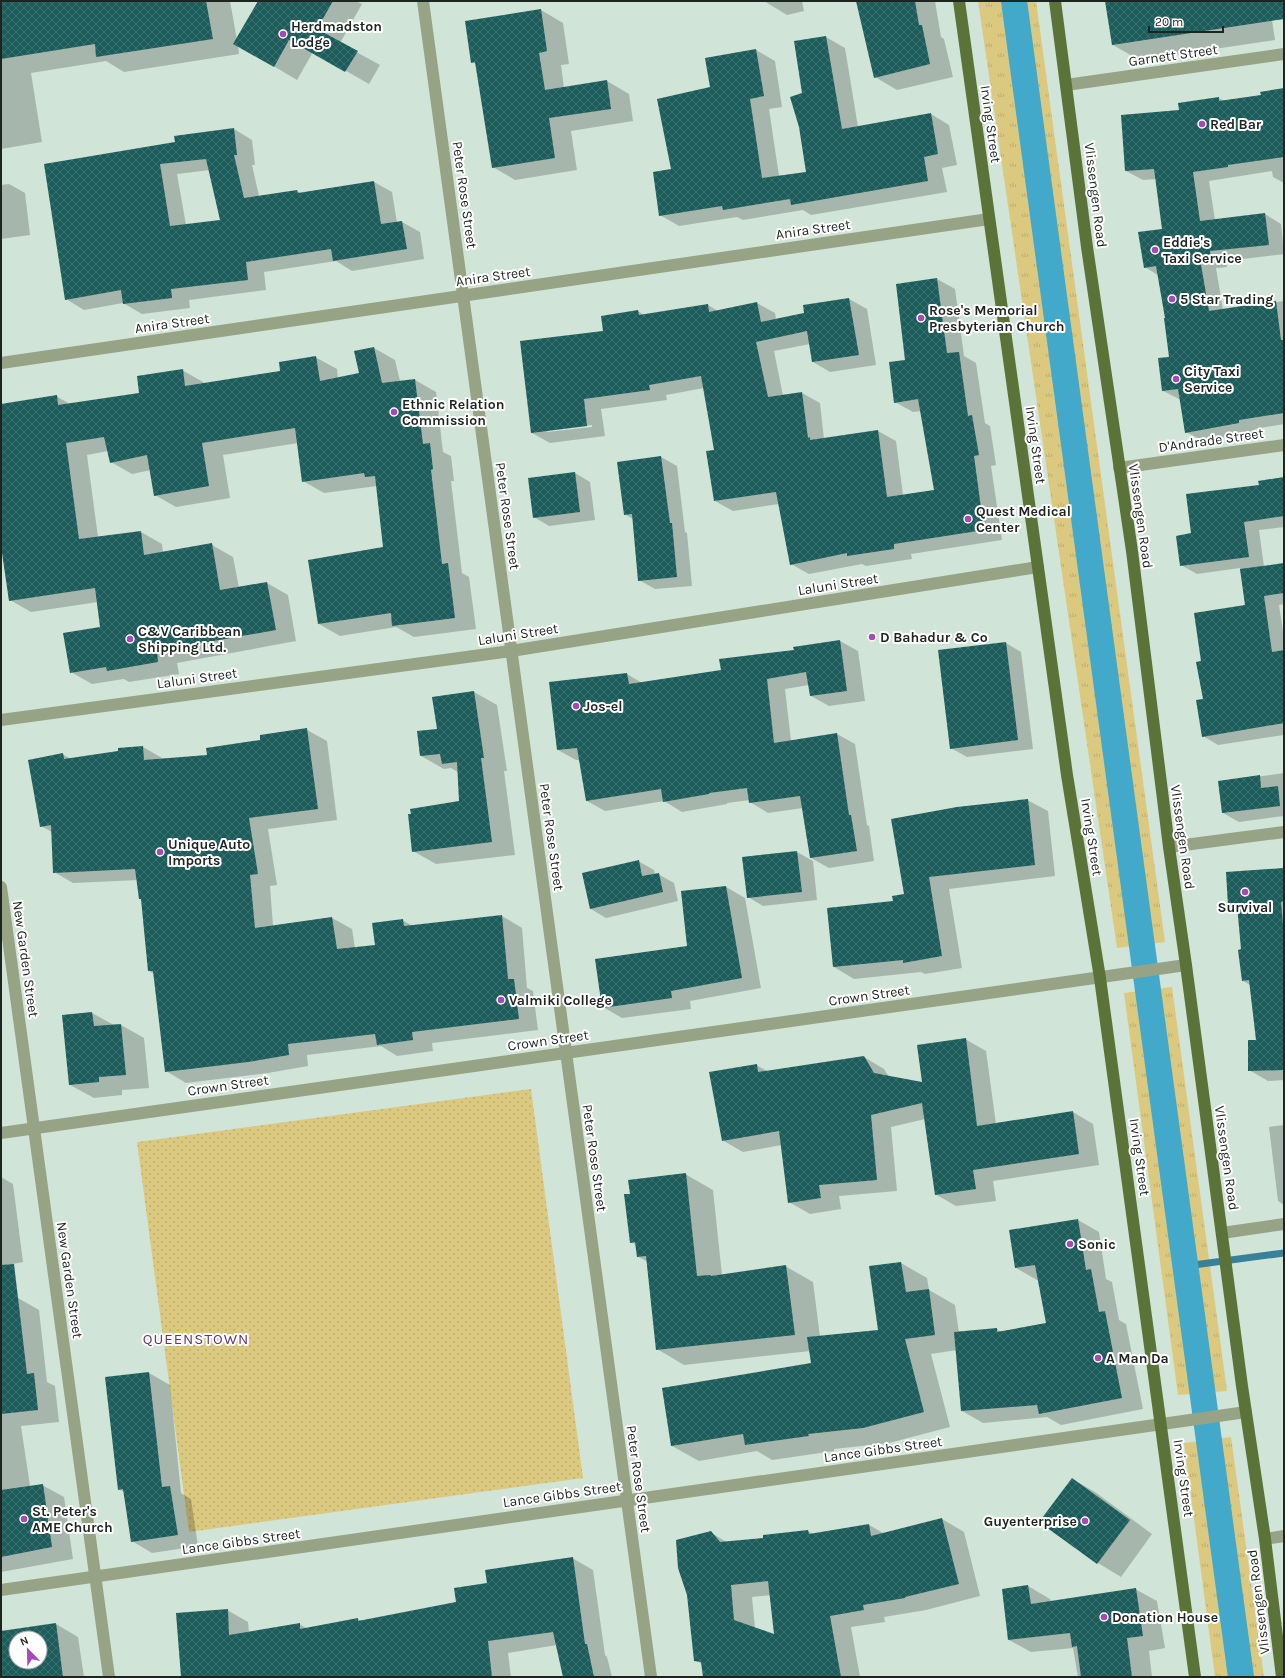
<svg xmlns="http://www.w3.org/2000/svg" width="1285" height="1678" font-family="Karla,sans-serif">
<style>
.grass{fill:url(#grass-tufts)}
.park{fill:url(#park-dots)}
.shadow{fill:#0003;fill-rule:evenodd}
.lines{fill:none;stroke-linecap:round;stroke-linejoin:round}
.stream{stroke:#388198;stroke-width:7}
.canal{stroke:#43a9cb;stroke-width:26}
.building{fill:url(#building-cross-hatch);fill-rule:evenodd}
.minor{stroke:#96a485;stroke-width:12}
.tertiary{stroke:#96a485;stroke-width:12}
.primary{stroke:#5b7338;stroke-width:12}
.poi-dot{fill:#a449b5;stroke:#fff;stroke-width:1.5}
.labels{text-anchor:middle;stroke-width:4;stroke-linejoin:round;paint-order:stroke}
.poi-label{font-size:14px;font-weight:bold;fill:#1d2520;stroke:#fff;text-anchor:start}
.street-label{font-size:14px;fill:#1d2520;stroke:#fff}
.neighbourhood-label{font-size:15px;letter-spacing:1px;fill:#64376c;stroke:#fff}
</style>
<defs>
<pattern id="grass-tufts" width="24" height="20" patternUnits="userSpaceOnUse"><rect width="24" height="20" fill="#dcc980"/><path d="M3 7l-1-3M5 7V3M7 7l1-3M15 17l-1-3M17 17v-4M19 17l1-3" fill="none" stroke="#bcac6e"/></pattern>
<pattern id="park-dots" width="8" height="8" patternUnits="userSpaceOnUse"><rect width="8" height="8" fill="#dcc980"/><path d="M2 2h.1M6 6h.1" fill="none" stroke="#bcac6e" stroke-width="1.8" stroke-linecap="round"/></pattern>
<pattern id="building-cross-hatch" width="8" height="8" patternUnits="userSpaceOnUse"><rect width="8" height="8" fill="#1c5c5a"/><path d="M0 0l8 8M0 8l8-8" fill="none" stroke="#3c706e"/></pattern>
</defs>
<rect width="100%" height="100%" fill="#d0e4d8"/>
<!-- grass -->
<g class="grass">
<polygon points="978,1 1036,1 1165,942 1117,948"/>
<polygon points="1172,987 1227,1391 1178,1395 1124,993"/>
<polygon points="1231,1437 1264,1677 1215,1677 1184,1443"/>
</g>
<!-- park -->
<polygon class="park" points="531,1089 583,1478 189,1532 137,1142"/>
<!-- shadow -->
<g class="shadow">
<polygon points="1,1 230,1 237,40 259,1 356,1 362,4 340,43 380,65 369,84 313,52 297,80 238,45 239,54 124,72 106,61 31,73 42,142 1,149"/>
<polygon points="764,1 802,1 804,11 787,15"/>
<polygon points="857,1 935,1 941,37 944,39 953,77 897,90 875,77"/>
<polygon points="1106,1 1269,1 1275,40 1139,60 1113,45"/>
<polygon points="541,10 563,23 569,64 561,65 564,88 607,81 629,94 633,121 571,131 577,170 515,180 493,167 477,65 472,62"/>
<polygon points="826,37 845,48 858,127 931,114 949,125 957,165 942,168 947,192 811,215 803,210 743,220 737,217 679,226 660,215 673,170 711,88 756,50 775,61 782,107 769,109 779,176 807,172 803,94 795,42"/>
<polygon points="1219,98 1224,101 1284,103 1284,183 1273,177 1272,171 1209,181 1215,220 1265,214 1281,224 1284,254 1226,261 1227,267 1216,268 1223,310 1284,301 1284,424 1255,429 1255,432 1203,441 1186,432 1181,400 1163,391 1170,357 1166,318 1159,276 1145,267 1163,230 1157,179 1143,180 1126,171 1181,111"/>
<path d="M234,129L252,140L255,165H252L259,196L297,191L302,194L374,182L392,192L397,223L402,222L420,232L424,259L352,271L336,261L264,272L266,290L189,300L190,308L142,314L123,303L84,310L66,299L45,165L176,143ZM210,170L221,221L186,225L177,174Z"/>
<polygon points="9,184 25,193 30,235 1,239 1,185"/>
<path d="M937,279L955,289L964,356L976,363L985,423L990,426L996,465L991,466L1002,540L911,554L912,559L866,566L862,564L809,574L791,564L779,504L733,511L715,501L716,450L704,388L666,395L667,400L601,409L605,436L550,443L532,433L521,342L604,332L638,311L644,315L708,305L718,311L757,303L775,313L776,319L805,313L849,299L867,309L876,365L830,372L813,362L810,344L774,351L783,396L802,393L820,403L824,439L878,431L896,441L903,495L935,490L921,411L913,412L895,402L906,360L897,285ZM592,425V427L547,432V430Z"/>
<polygon points="374,348 395,360 400,381 415,380 436,392 443,452 451,456 454,481 451,481 462,573 469,577 476,629 414,637 396,627 340,636 319,624 384,548 377,486 324,493 303,481 298,443 223,455 230,498 176,507 155,495 151,470 132,474 111,462 108,451 87,455 98,537 141,532 162,544 163,553 212,545 233,557 239,588 267,583 288,595 296,641 177,663 179,674 129,682 124,679 92,684 71,672 101,628 98,602 31,612 10,600 1,539 1,405 56,396 70,404 140,394 182,370 203,382 204,384 282,371 315,357 337,369 338,378 360,374"/>
<polygon points="661,457 677,466 685,532 687,533 692,586 655,589 639,580 633,519 624,514"/>
<polygon points="575,473 590,482 595,520 549,526 534,517"/>
<polygon points="1284,478 1284,527 1259,530 1264,567 1284,564 1284,604 1279,605 1284,638 1284,735 1218,745 1203,736 1204,700 1202,662 1246,606 1240,568 1197,574 1181,565 1192,534 1260,485"/>
<polygon points="840,641 858,651 865,701 829,706 811,696 809,685 785,689 791,741 837,734 855,744 867,825 869,826 874,861 829,868 811,858 803,808 768,813 750,802 750,800 727,803 727,804 682,812 664,801 605,811 587,801 580,760 576,760 558,750 550,683 627,674 642,683 722,671 795,651"/>
<polygon points="1006,643 1021,652 1033,749 967,757 951,748"/>
<polygon points="474,692 497,705 507,771 504,771 515,855 436,864 413,851 460,802 458,772 451,768 444,769 421,756 438,730"/>
<polygon points="307,730 327,741 337,820 268,829 277,885 270,886 273,926 332,918 352,929 355,948 376,946 402,920 413,926 502,916 522,928 527,988 533,991 538,1030 432,1043 433,1051 397,1056 381,1046 307,1055 308,1066 268,1073 186,1083 166,1071 154,974 149,971 142,900 140,899 138,880 73,883 54,872 52,832 41,826 62,754 71,759 119,752 143,747 162,758 162,760 209,756 261,740"/>
<polygon points="1284,773 1284,816 1239,822 1223,813 1219,782"/>
<polygon points="1027,800 1048,811 1055,876 949,889 962,968 925,974 921,972 854,979 834,967 894,902"/>
<polygon points="797,852 813,861 817,900 763,906 748,897 743,858"/>
<polygon points="638,861 654,870 655,875 658,874 674,883 678,901 606,918 591,909"/>
<polygon points="1284,869 1284,1080 1268,1081 1249,1070 1257,1041 1250,985 1243,981 1242,950 1239,910 1229,905"/>
<polygon points="726,887 745,898 761,988 690,1001 691,1009 622,1018 603,1007 688,947"/>
<polygon points="92,1013 114,1025 121,1025 144,1038 149,1088 122,1090 122,1095 94,1098 70,1085"/>
<polygon points="965,1039 986,1051 996,1124 1073,1112 1093,1124 1099,1165 993,1181 996,1201 956,1206 935,1194 925,1119 891,1127 897,1191 839,1196 841,1209 810,1214 789,1202 782,1145 743,1152 722,1140 756,1065 769,1072 864,1057 884,1069 889,1077 923,1084"/>
<polygon points="1284,1125 1284,1205 1278,1201 1269,1127"/>
<polygon points="685,1174 713,1190 722,1275 785,1266 813,1282 820,1337 879,1331 870,1267 901,1263 927,1278 929,1290 955,1305 959,1333 997,1329 1001,1332 1047,1323 1039,1279 1037,1280 1016,1268 1078,1220 1099,1232 1106,1279 1112,1282 1119,1320 1126,1324 1143,1409 1061,1425 1047,1417 983,1423 962,1411 957,1350 931,1354 950,1427 889,1443 834,1449 834,1451 772,1460 757,1451 699,1461 672,1446 663,1388 812,1364 810,1351 684,1365 657,1349 648,1262 637,1256 636,1245 631,1242 631,1195"/>
<polygon points="1,1177 13,1184 23,1262 8,1265 18,1298 39,1310 47,1382 55,1386 59,1422 21,1426 30,1486 42,1485 64,1497 73,1559 1,1572"/>
<polygon points="149,1373 170,1385 181,1493 191,1499 198,1546 152,1553 132,1541 124,1492 118,1489"/>
<polygon points="1072,1479 1095,1492 1152,1534 1121,1577 1098,1563 1041,1522"/>
<path d="M942,1519L964,1532L980,1596L926,1610L884,1617L885,1622L851,1627L860,1677H704L702,1664L695,1660L710,1532L728,1543L765,1539L808,1531L813,1534L869,1525L885,1534ZM771,1595L775,1635L755,1628L752,1597Z"/>
<polygon points="572,1558 593,1570 605,1655 607,1657 612,1677 564,1677 557,1645 508,1653 511,1677 182,1677 227,1610 248,1622 249,1633 299,1624 306,1628 358,1619 361,1621 457,1603 488,1584"/>
<polygon points="1028,1586 1050,1599 1051,1602 1135,1589 1157,1601 1165,1648 1149,1651 1152,1677 1078,1677 1073,1648 1031,1652 1009,1640 1003,1590"/>
<path d="M56,1624L78,1637L84,1677H1V1632ZM16,1638H40V1662H16Z"/>
</g>
<g class="lines">
<!-- stream -->
<polyline class="stream" points="1186,1266 1284,1253"/>
<!-- canal -->
<polyline class="canal" points="1014,1 1241,1677"/>
</g>
<!-- building -->
<g class="building">
<polygon points="1,1 206,1 213,39 96,57 95,44 1,59"/>
<polygon points="258,1 333,1 317,29 358,51 345,72 289,40 274,67 233,44"/>
<polygon points="856,1 915,1 919,25 922,25 930,64 874,78"/>
<polygon points="1105,1 1284,1 1284,19 1112,45"/>
<polygon points="541,9 547,51 539,53 545,90 607,80 611,109 549,118 555,158 492,168 475,62 471,63 465,21"/>
<polygon points="826,36 842,129 931,113 938,154 924,157 928,181 791,205 790,199 723,210 722,206 659,216 653,172 671,169 657,99 710,87 705,58 756,49 764,96 750,99 762,178 806,172 799,127 790,97 802,93 794,41"/>
<polygon points="1284,88 1284,157 1228,165 1228,167 1193,172 1200,221 1265,213 1269,245 1210,251 1211,257 1200,259 1209,311 1276,301 1281,340 1284,340 1284,413 1239,420 1239,423 1185,433 1178,389 1162,391 1158,358 1169,357 1164,318 1165,318 1156,266 1144,268 1138,232 1162,229 1154,169 1125,171 1121,115 1179,110 1178,103 1219,97 1219,101 1261,95 1260,92"/>
<path d="M234,128L237,155H234L244,198L297,190L298,193L374,181L381,224L402,221L407,249L333,261L331,249L246,262L248,280L171,289L172,298L123,304L121,290L65,300L44,164L175,142L174,136ZM206,159L220,220L170,226L160,164Z"/>
<polygon points="937,278 947,353 959,352 968,416 972,415 979,455 974,456 984,530 894,544 894,549 847,556 847,553 790,565 776,492 714,501 706,451 714,450 701,376 649,385 650,390 584,399 587,426 531,433 520,341 603,331 601,316 638,310 639,315 708,304 709,312 757,302 761,322 804,313 803,305 849,298 859,355 812,362 807,331 756,342 768,397 802,392 808,438 810,437 810,440 878,430 887,497 934,490 918,399 894,403 889,362 905,360 896,284"/>
<polygon points="374,347 382,383 415,379 423,444 430,443 433,469 431,470 442,564 448,563 455,618 392,626 391,613 318,624 308,560 383,547 375,476 365,477 364,473 302,482 295,428 202,443 209,486 154,496 147,455 110,463 104,437 66,443 79,539 141,531 144,555 212,543 220,590 267,582 276,630 157,651 158,662 107,671 106,667 70,673 63,633 100,627 95,588 9,601 1,546 1,404 57,395 58,405 139,393 137,376 183,369 185,386 280,371 279,362 316,356 320,381 359,373 354,351"/>
<polygon points="661,456 670,523 672,523 677,577 638,581 632,514 624,515 617,462"/>
<polygon points="575,472 580,512 533,518 528,478"/>
<polygon points="1284,477 1284,516 1244,522 1249,557 1180,566 1176,536 1191,533 1186,494 1259,485 1258,481"/>
<polygon points="1284,563 1284,593 1264,596 1272,652 1284,650 1284,723 1202,737 1196,700 1203,699 1196,662 1201,661 1194,613 1245,605 1240,569"/>
<polygon points="840,640 847,691 810,696 806,672 767,679 774,743 837,733 849,815 851,815 857,851 810,858 800,796 749,803 747,788 709,793 709,794 663,802 661,789 586,801 577,748 557,750 549,682 627,673 629,684 721,670 719,659 794,650 793,647"/>
<polygon points="1006,642 1018,740 950,749 938,650"/>
<polygon points="474,691 484,758 481,758 492,842 412,852 408,814 411,814 410,809 459,801 457,762 442,764 440,754 420,756 417,731 437,729 432,697"/>
<polygon points="307,728 318,809 249,818 258,874 250,875 255,928 332,917 337,949 375,945 372,923 403,919 404,926 502,915 508,979 514,979 519,1019 412,1032 413,1040 377,1045 375,1034 288,1044 289,1055 248,1062 165,1072 153,971 148,971 141,899 139,899 135,869 53,873 51,825 40,827 28,760 63,753 64,759 118,751 118,748 143,746 144,760 207,755 206,748 260,740 260,735"/>
<polygon points="1260,775 1261,788 1278,786 1280,806 1222,813 1218,781"/>
<polygon points="1028,799 1035,865 929,877 942,956 903,963 903,960 833,967 827,908 893,901 892,896 904,894 891,819 957,807"/>
<polygon points="797,851 802,892 747,898 742,857"/>
<polygon points="639,860 642,876 659,873 663,892 590,909 582,873"/>
<polygon points="1284,868 1284,901 1281,902 1284,936 1284,1070 1248,1071 1248,1040 1256,1040 1249,980 1242,981 1238,950 1241,949 1237,905 1228,906 1226,872"/>
<polygon points="726,886 742,978 671,991 672,998 602,1008 595,959 687,946 681,891"/>
<polygon points="92,1012 94,1026 121,1024 126,1075 99,1077 99,1082 69,1085 62,1015"/>
<polygon points="966,1038 977,1126 1073,1111 1079,1154 973,1170 976,1189 935,1195 922,1103 871,1115 877,1180 819,1185 821,1198 788,1203 779,1131 722,1141 709,1072 757,1064 758,1072 864,1056 874,1073 922,1082 917,1045"/>
<polygon points="686,1173 697,1276 710,1275 711,1276 786,1265 795,1335 656,1350 646,1256 637,1257 635,1242 630,1243 624,1194 630,1194 628,1180"/>
<polygon points="1078,1219 1086,1270 1091,1269 1099,1312 1105,1311 1122,1398 1039,1414 1037,1405 961,1411 954,1332 997,1328 997,1332 1046,1323 1035,1265 1015,1268 1009,1230"/>
<polygon points="901,1262 906,1292 929,1289 935,1335 905,1339 924,1412 863,1428 808,1434 809,1436 745,1445 743,1434 671,1446 662,1388 811,1363 807,1337 878,1330 869,1266"/>
<polygon points="14,1264 27,1374 34,1373 38,1410 1,1414 1,1265"/>
<polygon points="149,1372 162,1487 170,1486 178,1535 131,1542 123,1489 118,1490 105,1377"/>
<polygon points="1072,1478 1130,1520 1097,1564 1039,1522"/>
<polygon points="43,1484 52,1547 1,1557 1,1490"/>
<path d="M942,1518L959,1584L905,1597V1598L863,1605L864,1610L830,1616L841,1677H703L701,1662L694,1661L687,1595L678,1568L676,1540L711,1531L720,1542L763,1538V1535L808,1530L809,1534L869,1524L871,1536ZM768,1581L774,1634L734,1620L731,1585Z"/>
<polygon points="573,1557 585,1644 587,1644 594,1677 563,1677 553,1632 488,1641 492,1677 181,1677 176,1613 228,1609 229,1635 300,1623 300,1629 358,1618 358,1621 456,1602 454,1588 487,1583 485,1570"/>
<polygon points="1028,1585 1031,1604 1136,1588 1143,1636 1127,1638 1132,1677 1081,1677 1077,1646 1072,1647 1070,1633 1008,1640 1002,1589"/>
<path d="M56,1623L63,1677H1V1631ZM16,1638H40V1662H16Z"/>
</g>
<g class="lines">
<!-- minor -->
<g class="minor">
<polyline points="423,1 651,1677"/>
<polyline points="1,363 989,219"/>
<polyline points="1119,468 1284,445"/>
<polyline points="1,720 511,651 1038,567"/>
<polyline points="1169,847 1284,832"/>
<polyline points="1,887 109,1677"/>
<polyline points="1,1133 1186,965"/>
<polyline points="1265,1539 1284,1536"/>
<polyline points="1,1590 1246,1412"/>
</g>
<!-- tertiary -->
<g class="tertiary">
<polyline points="1066,85 1284,54"/>
<polyline points="1222,1233 1284,1224"/>
</g>
<!-- primary -->
<g class="primary">
<polyline points="959,1 1067,775 1100,978 1195,1677"/>
<polyline points="1055,1 1087,247 1132,551 1169,847 1186,965 1242,1386 1265,1539 1282,1677"/>
</g>
</g>
<!-- markers -->
<g class="poi-dot">
<circle cx="283" cy="34" r="4"/>
<circle cx="1202" cy="124" r="4"/>
<circle cx="1155" cy="250" r="4"/>
<circle cx="1172" cy="299" r="4"/>
<circle cx="921" cy="318" r="4"/>
<circle cx="1176" cy="379" r="4"/>
<circle cx="394" cy="412" r="4"/>
<circle cx="968" cy="519" r="4"/>
<circle cx="872" cy="637" r="4"/>
<circle cx="130" cy="639" r="4"/>
<circle cx="576" cy="706" r="4"/>
<circle cx="160" cy="852" r="4"/>
<circle cx="1245" cy="892" r="4"/>
<circle cx="501" cy="1000" r="4"/>
<circle cx="1070" cy="1244" r="4"/>
<circle cx="1098" cy="1358" r="4"/>
<circle cx="24" cy="1519" r="4"/>
<circle cx="1085" cy="1521" r="4"/>
<circle cx="1104" cy="1617" r="4"/>
</g>
<g class="labels">
<!-- poi labels -->
<g class="poi-label">
<text x="291" y="31">Herdmadston<tspan x="291" dy="16">Lodge</tspan></text>
<text x="1210" y="129">Red Bar</text>
<text x="1163" y="247">Eddie's<tspan x="1163" dy="16">Taxi Service</tspan></text>
<text x="1180" y="304">5 Star Trading</text>
<text x="929" y="315">Rose's Memorial<tspan x="929" dy="16">Presbyterian Church</tspan></text>
<text x="1184" y="376">City Taxi<tspan x="1184" dy="16">Service</tspan></text>
<text x="402" y="409">Ethnic Relation<tspan x="402" dy="16">Commission</tspan></text>
<text x="976" y="516">Quest Medical<tspan x="976" dy="16">Center</tspan></text>
<text x="138" y="636">C&amp;V Caribbean<tspan x="138" dy="16">Shipping Ltd.</tspan></text>
<text x="880" y="642">D Bahadur &amp; Co</text>
<text x="584" y="711">Jos-el</text>
<text x="168" y="849">Unique Auto<tspan x="168" dy="16">Imports</tspan></text>
<text x="1245" y="912" text-anchor="middle">Survival</text>
<text x="509" y="1005">Valmiki College</text>
<text x="1078" y="1249">Sonic</text>
<text x="1106" y="1363">A Man Da</text>
<text x="32" y="1516">St. Peter's<tspan x="32" dy="16">AME Church</tspan></text>
<text x="1077" y="1526" text-anchor="end">Guyenterprise</text>
<text x="1112" y="1622">Donation House</text>
</g>
<!-- street labels -->
<g class="street-label">
<text transform="translate(1173 55) rotate(-8)" y="5">Garnett Street</text>
<text transform="translate(991 124) rotate(82)" y="5">Irving Street</text>
<text transform="translate(465 195) rotate(82)" y="5">Peter Rose Street</text>
<text transform="translate(1096 195) rotate(83)" y="5">Vlissengen Road</text>
<text transform="translate(813 229) rotate(-8)" y="5">Anira Street</text>
<text transform="translate(493 276) rotate(-8)" y="5">Anira Street</text>
<text transform="translate(172 323) rotate(-8)" y="5">Anira Street</text>
<text transform="translate(1211 440) rotate(-8)" y="5">D'Andrade Street</text>
<text transform="translate(1036 445) rotate(82)" y="5">Irving Street</text>
<text transform="translate(508 516) rotate(82)" y="5">Peter Rose Street</text>
<text transform="translate(1141 516) rotate(82)" y="5">Vlissengen Road</text>
<text transform="translate(838 584) rotate(-9)" y="5">Laluni Street</text>
<text transform="translate(518 634) rotate(-9)" y="5">Laluni Street</text>
<text transform="translate(197 678) rotate(-8)" y="5">Laluni Street</text>
<text transform="translate(552 837) rotate(82)" y="5">Peter Rose Street</text>
<text transform="translate(1092 837) rotate(81)" y="5">Irving Street</text>
<text transform="translate(1183 837) rotate(82)" y="5">Vlissengen Road</text>
<text transform="translate(26 959) rotate(82)" y="5">New Garden Street</text>
<text transform="translate(869 995) rotate(-8)" y="5">Crown Street</text>
<text transform="translate(548 1040) rotate(-8)" y="5">Crown Street</text>
<text transform="translate(228 1085) rotate(-8)" y="5">Crown Street</text>
<text transform="translate(1140 1157) rotate(82)" y="5">Irving Street</text>
<text transform="translate(595 1158) rotate(82)" y="5">Peter Rose Street</text>
<text transform="translate(1227 1158) rotate(82)" y="5">Vlissengen Road</text>
<text transform="translate(70 1280) rotate(82)" y="5">New Garden Street</text>
<text transform="translate(883 1449) rotate(-8)" y="5">Lance Gibbs Street</text>
<text transform="translate(1184 1478) rotate(82)" y="5">Irving Street</text>
<text transform="translate(639 1479) rotate(82)" y="5">Peter Rose Street</text>
<text transform="translate(562 1494) rotate(-8)" y="5">Lance Gibbs Street</text>
<text transform="translate(241 1541) rotate(-8)" y="5">Lance Gibbs Street</text>
<text transform="translate(1258 1602) rotate(-97)" y="5">Vlissengen Road</text>
</g>
<!-- neighbourhood labels -->
<g class="neighbourhood-label">
<text x="196" y="1344">QUEENSTOWN</text>
</g>
</g>
<!-- border -->
<rect width="1285" height="1678" fill="none" stroke="#1d2520" stroke-width="4"/>
<!-- north arrow -->
<g transform="translate(28 1650) rotate(337)"><circle r="19" fill="#ffffff" stroke="#a5a8a6"/>
<path d="M0-3L7 15L0 10L-7 15Z" fill="#a449b5"/>
<text y="-6" font-size="11" font-weight="bold" text-anchor="middle" fill="#1d2520">N</text>
</g>
<!-- scale -->
<path d="M1149 26v6h74v-6" fill="none" stroke="#1d2520" stroke-width="2"/>
<text x="1155" y="26" font-size="12" fill="#1d2520" stroke="#ffffff" stroke-width="3" paint-order="stroke">20 m</text>
</svg>
